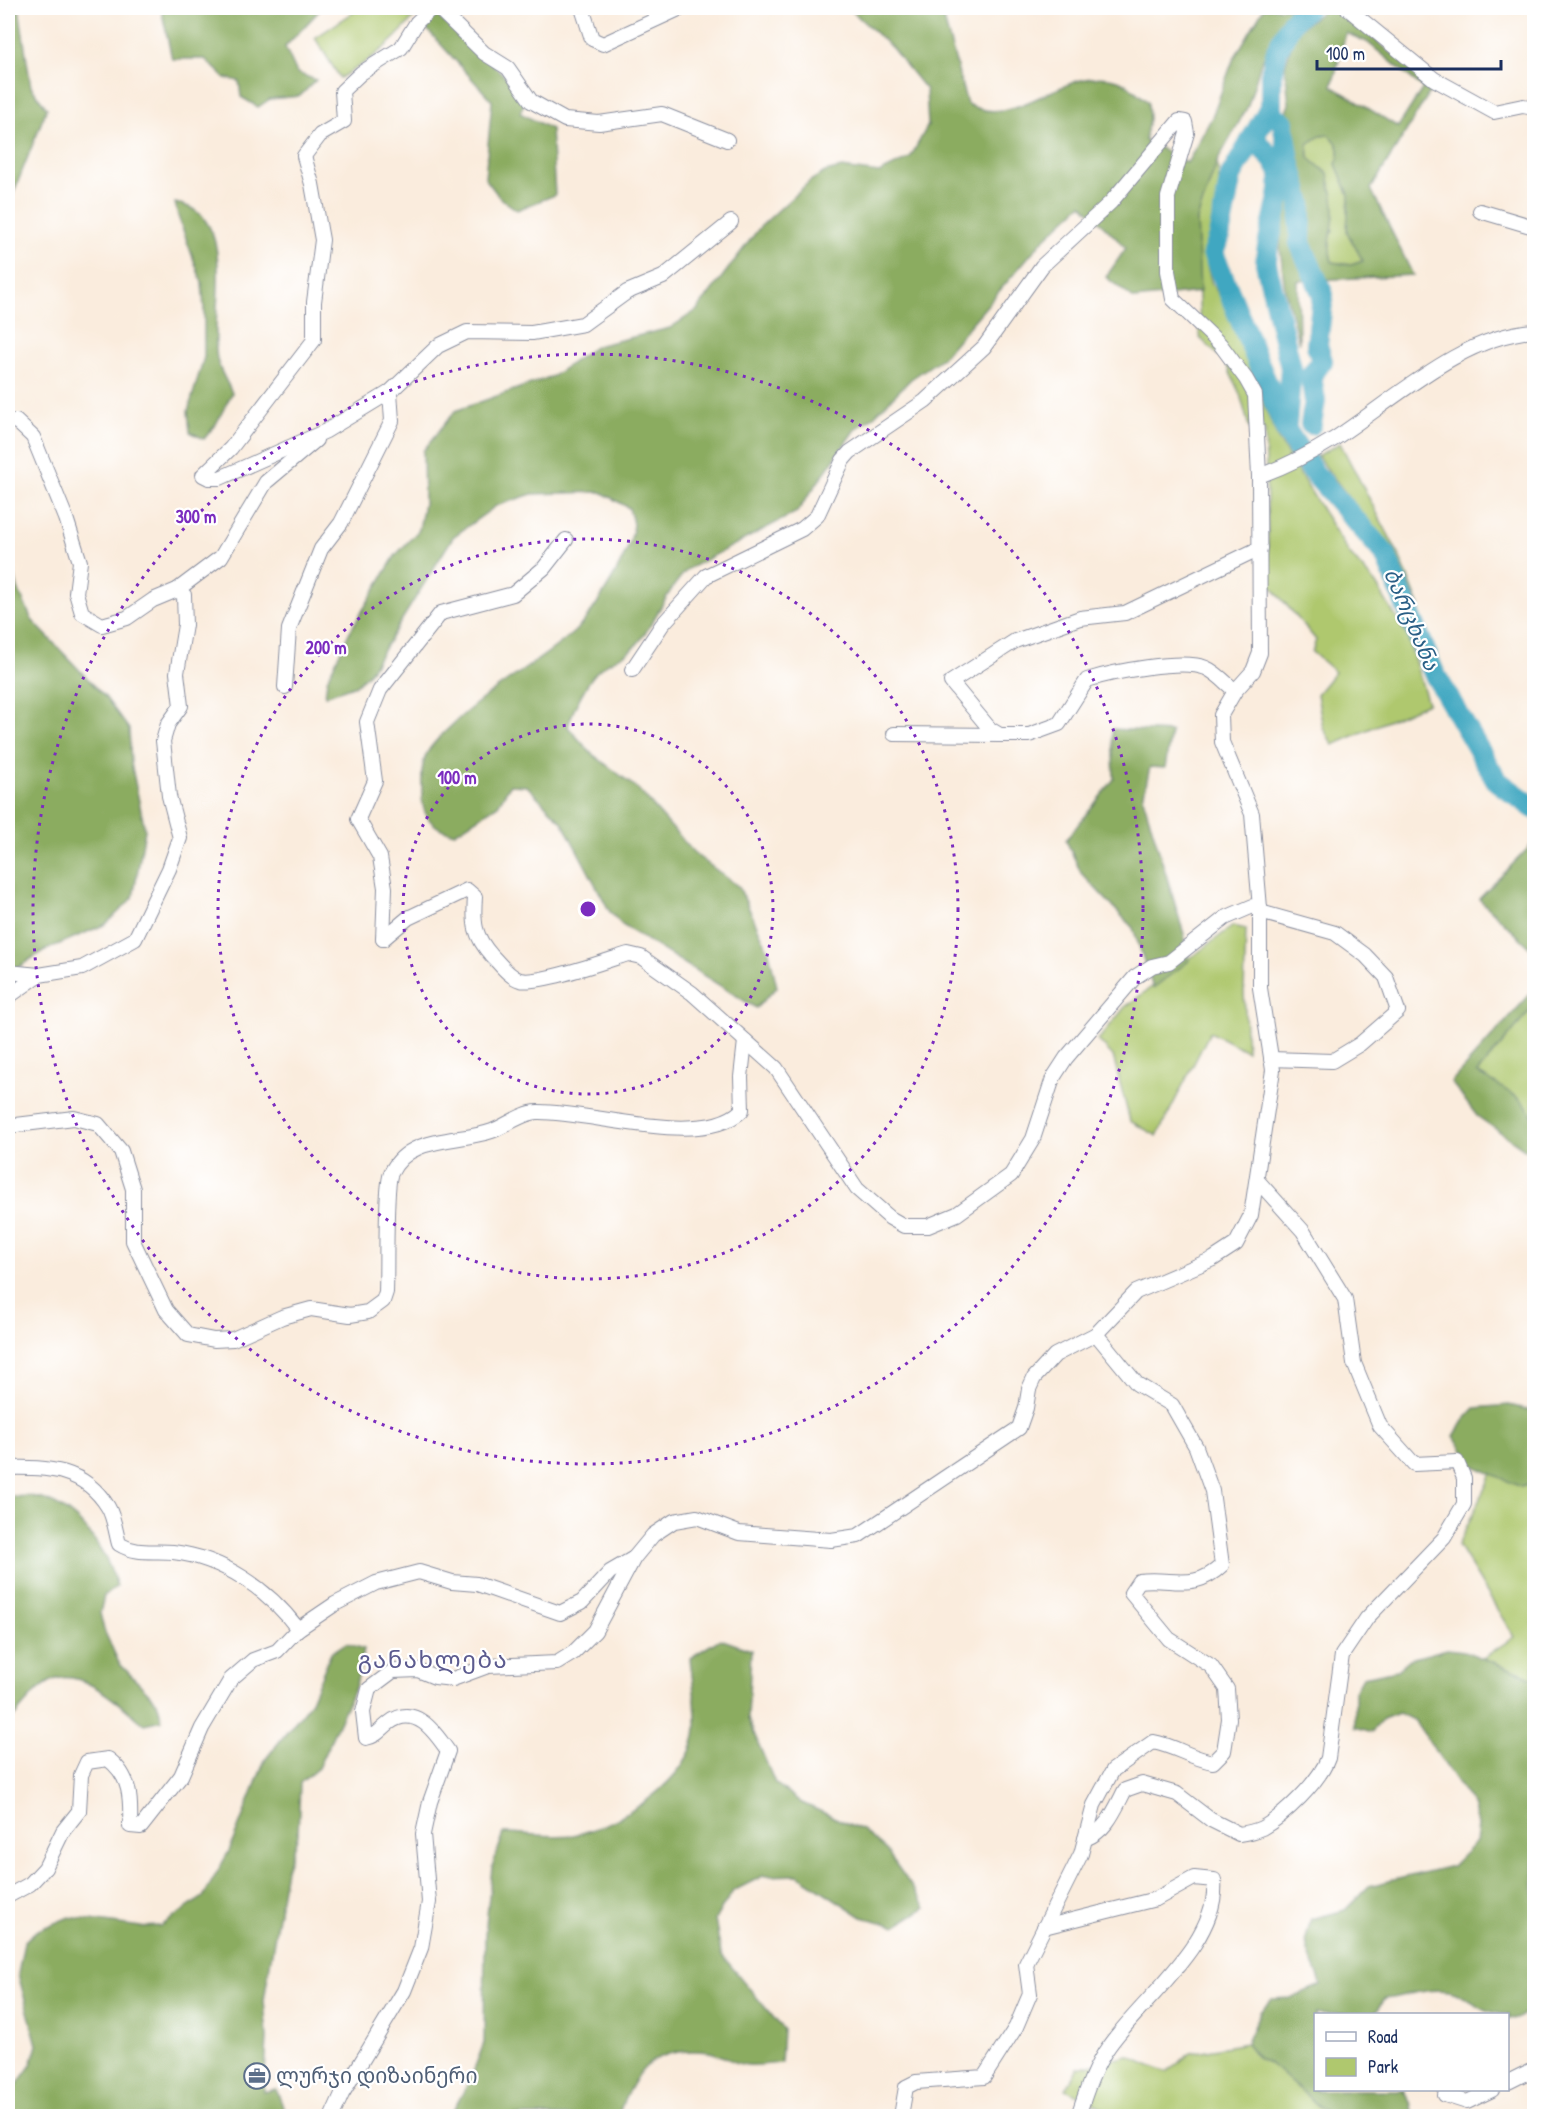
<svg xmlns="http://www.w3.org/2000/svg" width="1542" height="2124" font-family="'Patrick Hand','Noto Sans Georgian',sans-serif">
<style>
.green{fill:#afc86e;stroke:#657c66;stroke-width:1.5}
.forest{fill:#8bac61;stroke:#536e60;stroke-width:1.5;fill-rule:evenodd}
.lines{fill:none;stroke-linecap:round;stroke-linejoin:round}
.river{stroke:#41a7c1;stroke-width:22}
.minor-casing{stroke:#8a8e9e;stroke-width:16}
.minor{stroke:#fff;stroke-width:14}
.ring{fill:none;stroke:#7b2cbf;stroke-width:3;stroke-dasharray:3 6}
.labels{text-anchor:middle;stroke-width:4.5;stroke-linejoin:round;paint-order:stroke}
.service-label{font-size:21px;fill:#4e5e75;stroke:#fff;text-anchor:start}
.water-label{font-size:22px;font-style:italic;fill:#2a5f86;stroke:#fff}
.quarter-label{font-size:24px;letter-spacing:1.5px;fill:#5c5b8f;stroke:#fff}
.centre{fill:#7b2cbf;stroke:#fff;stroke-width:3}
.ring-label{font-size:18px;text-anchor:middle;font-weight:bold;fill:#7b2cbf;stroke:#fff;stroke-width:4.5;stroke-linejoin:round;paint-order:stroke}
</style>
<rect width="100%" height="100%" fill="#fff"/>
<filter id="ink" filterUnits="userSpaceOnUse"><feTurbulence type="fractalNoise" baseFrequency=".0167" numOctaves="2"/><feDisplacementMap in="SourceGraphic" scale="12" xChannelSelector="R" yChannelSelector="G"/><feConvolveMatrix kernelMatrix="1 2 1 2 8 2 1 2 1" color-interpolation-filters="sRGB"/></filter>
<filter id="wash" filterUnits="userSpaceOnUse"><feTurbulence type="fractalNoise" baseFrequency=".008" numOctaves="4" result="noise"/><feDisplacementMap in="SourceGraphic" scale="24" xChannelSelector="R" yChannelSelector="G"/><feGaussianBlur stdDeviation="1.35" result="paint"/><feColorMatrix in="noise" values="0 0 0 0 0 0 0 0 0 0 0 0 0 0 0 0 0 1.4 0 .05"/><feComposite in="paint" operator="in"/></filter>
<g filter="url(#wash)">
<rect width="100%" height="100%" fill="#faecdd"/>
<!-- green -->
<g class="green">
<path d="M360,8H422C395,40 378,56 340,78L315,38Z"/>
<path d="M1329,135C1340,144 1342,152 1336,164L1349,195L1347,232L1363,261L1351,265L1332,262L1328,246L1333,230L1309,158L1308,144L1320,136Z"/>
<polygon points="1217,162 1221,197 1212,219 1205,258 1212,284 1233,315 1252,359 1264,405 1278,439 1349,553 1376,584 1407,636 1428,703 1333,745 1323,728 1317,694 1335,672 1312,652 1316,640 1269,584 1265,430 1249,427 1240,394 1225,362 1200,338 1197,219"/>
<polygon points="1340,443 1399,555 1420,607 1388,548 1317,456"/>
<polygon points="1233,926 1246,929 1244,992 1247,1051 1210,1032 1157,1136 1130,1121 1113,1056 1098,1040 1125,1007"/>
<polygon points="1534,1011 1534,1120 1524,1105 1477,1073 1529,1012"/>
<polygon points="1492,1473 1521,1487 1534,1483 1534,1678 1483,1658 1514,1637 1458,1545"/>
<polygon points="1246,2043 1257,2057 1272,2065 1330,2116 1119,2116 1066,2089 1078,2068 1128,2056 1166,2073 1191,2053"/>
</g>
<!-- forest -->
<g class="forest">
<polygon points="8,8 19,8 31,87 47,108 8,207"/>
<polygon points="161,8 322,8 285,47 297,73 316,80 300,96 270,99 258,107 241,97 239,81 225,78 205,59 172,59"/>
<path d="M854,8H941L967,104C1019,132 1064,63 1118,80C1128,83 1139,95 1148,102L1149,119L1145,140L1187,163L1212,117L1233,60L1264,8H1295L1261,62L1248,106L1217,162L1197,219L1200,292L1134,299L1106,277L1126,248L1082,204L1043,240L942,358L911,379L872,418L856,428L797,512L688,569C668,589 658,615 642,638C631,654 616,657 601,668C588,678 572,711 568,727L591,753L637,788L695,854L739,887L769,952L777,987L756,1008L622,925L610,912L562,822L527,786L510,785L498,805L455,833C436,830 423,819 422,798C422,782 420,767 427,753C432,743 443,734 451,726C488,689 535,666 574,632C592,616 633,550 633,526C633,520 630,514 629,508L601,492L532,494L496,506L453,537L369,673L356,685L325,696L327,680L349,633L395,556L419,530L424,503L423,451L455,411L553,376L596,346L670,328L697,310L760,227L810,181L825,172L842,168L879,173L910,158L928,125L926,90L892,48L853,12Z"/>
<path d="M1327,8H1336L1433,87L1371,189L1413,275L1298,281L1299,343L1285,290L1280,248L1281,219L1288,182L1277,134L1289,104L1285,66L1295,32ZM1346,33L1367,42L1423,88L1398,127L1332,86ZM1329,135C1340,144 1342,152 1336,164L1349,195L1347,232L1363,261L1351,265L1332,262C1326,241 1335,229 1334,208C1334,197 1330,185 1328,174L1309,158L1308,144L1320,136Z"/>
<path d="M433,12C464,41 499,66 526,99L520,113L551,129L555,195L517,210L500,198L485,178L492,101L424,26Z"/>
<path d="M175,203C242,213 209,315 217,359C219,370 228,383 232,393L216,424L204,439L190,432L188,411L204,357V309L202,283L178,216Z"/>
<polygon points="8,549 18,589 32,620 106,698 129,729 131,763 145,830 133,898 106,924 43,951 8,974"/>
<polygon points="1112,729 1171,732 1165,768 1150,767 1143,798 1184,934 1189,961 1153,988 1133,928 1081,873 1066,840 1114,779"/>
<polygon points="1534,842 1534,951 1479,899"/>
<path d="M1534,990V1011L1529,1012L1477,1073C1494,1084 1529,1098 1534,1121C1536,1130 1535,1141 1534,1150H1526L1477,1116L1451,1082Z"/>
<polygon points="1509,1405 1534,1411 1534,1483 1521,1487 1472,1465 1454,1436 1463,1421 1475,1408"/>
<path d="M31,1496C75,1504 104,1545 117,1586L104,1596L100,1613L104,1630L119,1663L157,1702L162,1720L144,1724C123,1708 84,1669 56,1679C37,1686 21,1709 8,1724V1497Z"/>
<path d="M720,1639L751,1650L748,1719L775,1783L802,1803L862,1830L886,1850L926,1907L896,1926L862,1917L798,1875L763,1876L733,1891L715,1919L721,1954L783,2029L781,2063C770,2064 759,2066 748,2065C735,2065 722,2054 709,2052C654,2046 635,2068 618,2116H450L471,2078L484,2043L485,1935L492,1867L504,1833C525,1833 551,1838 573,1835C618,1827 695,1778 696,1727C697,1704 692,1680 690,1658Z"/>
<polygon points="346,1643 364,1649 356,1685 318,1768 300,1783 298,1835 286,1869 264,2000 267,2038 264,2092 276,2089 287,2116 8,2116 8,2097 31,2065 37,2045 18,1974 24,1942 36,1931 69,1917 141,1927 161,1926 203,1897 229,1851 265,1760 310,1703 331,1653"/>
<path d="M1447,1649L1464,1651L1534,1678V2007L1516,2019L1508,2018V2014C1484,2014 1476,2002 1456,1993C1436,1985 1405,1996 1385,1999L1374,2014H1316V2090H1403L1410,2101L1413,2116H1330L1272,2065L1257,2057L1246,2043L1260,2012L1272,1999L1290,1998L1321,1985C1314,1956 1298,1950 1312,1919L1345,1910L1369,1886L1452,1866L1476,1842L1478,1826L1474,1807L1415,1721L1399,1713L1383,1719L1372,1732L1355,1727V1691L1363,1677L1397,1670L1410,1659Z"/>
</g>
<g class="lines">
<!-- river -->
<g class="river">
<polyline points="1307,8 1292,22 1277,50 1271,75 1271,106 1231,176 1219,236 1213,253 1286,430 1313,472 1385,554 1434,673 1497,781 1534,808"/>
<polyline points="1268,111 1283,122 1289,160 1301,204 1300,243 1323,295 1317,345 1322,361 1311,376 1315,401 1311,424"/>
<path d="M1253,137C1260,147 1275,159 1279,170C1286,191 1266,238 1266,263L1291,368L1286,425"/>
</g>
</g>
</g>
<g filter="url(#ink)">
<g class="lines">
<!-- minor casing -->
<g class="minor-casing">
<g id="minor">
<polyline points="432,8 417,22 401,48 361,73 342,91 344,121 320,135 304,156 312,184 322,240 314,302 314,340 231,448 203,475 209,478 220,478 326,431 390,392 438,346 467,332 532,333 583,324 627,292 663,277 731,222"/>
<polyline points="438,8 484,53 508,68 531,101 565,120 599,123 662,114 727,140"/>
<polyline points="582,8 592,39 603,44 681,8"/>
<polyline points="1347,8 1434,79 1494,112 1523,106 1534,108"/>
<polyline points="1480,211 1534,227"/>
<polyline points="8,422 16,421 33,437 66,518 80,562 76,593 82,613 102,625 127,618 153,600 177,590 184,595 185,625 177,673 181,706 168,724 163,741 169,796 180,838 169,869 135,939 82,968 39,975 8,997"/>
<path d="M1259,476C1286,466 1310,454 1334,439C1394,400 1461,336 1534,331"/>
<polyline points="177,590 221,557 266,482 316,440"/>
<polyline points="285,687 289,629 321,549 341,523 392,421 390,392"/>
<path d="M1235,691C1227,684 1216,672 1206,668C1183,658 1112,672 1087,680L1059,724L1029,735H1000L990,729L951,682L1015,641L1080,618L1125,613L1260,548"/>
<polyline points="894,734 1000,735"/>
<polyline points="1260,912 1335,933 1365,955 1386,977 1398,1011 1360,1044 1332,1061 1271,1059"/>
<path d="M383,939L408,918L467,890L475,897C473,923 474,936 492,956C500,964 509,977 520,980C538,985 606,961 628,954L641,957L692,993L776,1068L857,1189L890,1218L904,1226H928L957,1214L1011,1175L1033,1139L1053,1078L1066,1058L1135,977L1152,966L1169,962L1225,918L1253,906L1260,908L1252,814L1222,742L1221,715L1235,691L1253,671L1260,653L1259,476L1255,395L1246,379L1220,344L1173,299L1168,271V197L1187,133L1185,122L1179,121L1111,202L1042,266L984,347L925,401L850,452L843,460L817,516L802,529L706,576L662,625L632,670"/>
<polyline points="383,939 385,888 380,857 358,819 375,781 367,722 380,690 441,613 513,594 544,568 566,540"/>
<polyline points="8,972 39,975"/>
<path d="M8,1126L74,1118L98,1124L121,1151L133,1189V1241L166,1310L188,1335L214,1340L233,1339L282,1317L311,1309L350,1315L368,1312L383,1301L386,1292C387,1271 385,1186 391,1173C409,1135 457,1143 492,1131C506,1126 523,1112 538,1112C592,1111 703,1149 742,1110L741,1077L745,1041"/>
<path d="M8,1468C48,1467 84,1468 108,1507C114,1517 116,1533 119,1544C137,1555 153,1550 173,1552C223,1558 268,1589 298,1629"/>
<path d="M1085,1839C1107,1831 1115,1809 1125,1790L1142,1784L1177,1794L1211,1820L1239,1834C1246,1833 1255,1831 1262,1828C1284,1816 1320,1781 1328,1758L1342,1655L1367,1618L1444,1538L1464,1504V1478L1457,1462L1414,1464L1380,1426L1354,1363L1345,1299L1303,1231L1257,1180"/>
<path d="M8,1896L30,1884L45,1868L63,1831L79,1811L81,1775L87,1762L108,1759C131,1776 131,1799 130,1826L141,1827L181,1776L202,1728L231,1679L253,1660L277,1651L298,1629L335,1604L376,1583L419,1572L452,1582L477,1584L560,1613L582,1602L610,1572L634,1558"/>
<path d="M1044,1927L1156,1899L1194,1878L1214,1880C1220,1942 1142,1999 1109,2046C1094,2067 1086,2092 1078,2116"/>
<polyline points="1508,2082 1534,2069"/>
<polyline points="1445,2095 1467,2102 1492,2090"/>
<path d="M332,2116L342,2094L404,1991L421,1948L429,1902L423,1834L430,1802L448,1751C435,1732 415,1703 389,1723C380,1730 377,1736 366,1738L363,1712L369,1689L393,1671L418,1670L435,1677L453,1679L488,1666L557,1663L573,1653L595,1631L634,1558L653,1535L674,1521L697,1517L739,1533L831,1540L858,1536L1019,1428L1026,1408L1029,1389L1034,1378L1055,1355L1096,1334L1136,1292L1213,1259L1236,1244L1251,1215L1273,1070L1260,988V908"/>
<path d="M901,2116L906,2087L916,2082L984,2077L1016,2027L1030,1994L1026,1964L1081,1854L1094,1805L1113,1770L1153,1742C1176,1746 1190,1758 1213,1762L1224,1751L1229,1719L1227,1689L1211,1666L1169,1639L1131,1593L1139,1581C1174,1577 1194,1592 1222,1565L1212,1491L1196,1447L1172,1405L1137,1384L1096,1334"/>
</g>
</g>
<!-- minor -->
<use href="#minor" class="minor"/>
</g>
</g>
<!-- distance rings -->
<g class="ring">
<circle cx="588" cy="909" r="185"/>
<circle cx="588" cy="909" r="370"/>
<circle cx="588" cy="909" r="555"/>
</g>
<!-- icons -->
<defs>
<g id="office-ring" transform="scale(1.35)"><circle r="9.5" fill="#fff" stroke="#5c6f8a" stroke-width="1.5"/><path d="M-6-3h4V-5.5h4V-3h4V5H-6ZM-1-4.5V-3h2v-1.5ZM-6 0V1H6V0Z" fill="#5c6f8a"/></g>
</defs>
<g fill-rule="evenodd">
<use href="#office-ring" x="257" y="2076"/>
</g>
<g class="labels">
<!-- service labels -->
<g class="service-label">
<text x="276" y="2083">ლურჯი დიზაინერი</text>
</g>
<!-- water labels -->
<g class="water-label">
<text transform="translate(1412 619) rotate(67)" y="8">ბარცხანა</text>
</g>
<!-- quarter labels -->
<g class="quarter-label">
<text x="433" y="1668">განახლება</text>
</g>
</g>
<circle cx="588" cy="909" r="9" class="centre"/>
<g class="ring-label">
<text x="196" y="523">300 m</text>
<text x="326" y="654">200 m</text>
<text x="457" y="784">100 m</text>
</g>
<!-- margin -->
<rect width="1542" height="2124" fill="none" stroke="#fff" stroke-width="30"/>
<!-- legend -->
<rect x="1314" y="2013" width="195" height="78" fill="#ffffff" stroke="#a4acbf" stroke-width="1.5"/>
<rect x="1326" y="2032" width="30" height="9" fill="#ffffff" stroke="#a4acbf" stroke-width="1.5"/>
<text x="1368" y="2043" font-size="18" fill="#1b2f5e">Road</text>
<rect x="1326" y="2058" width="30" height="18" fill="#afc86e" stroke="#a4acbf" stroke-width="1.5"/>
<text x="1368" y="2073" font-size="18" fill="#1b2f5e">Park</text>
<!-- scale -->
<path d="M1317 60v9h184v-9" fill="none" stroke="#1b2f5e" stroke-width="3"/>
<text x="1326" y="60" font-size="18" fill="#1b2f5e" stroke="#ffffff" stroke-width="4.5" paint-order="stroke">100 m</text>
</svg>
